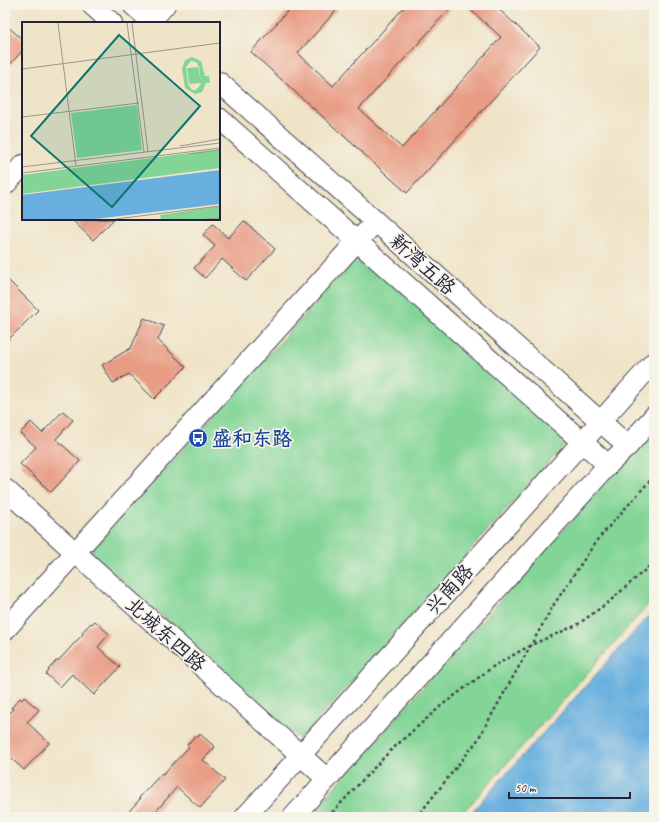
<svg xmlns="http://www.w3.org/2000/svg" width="659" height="822" font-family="Caveat,'LXGW WenKai TC',sans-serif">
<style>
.green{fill:#83d597;stroke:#527c69}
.water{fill:#68afdf;stroke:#45688d}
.building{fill:#e89c84}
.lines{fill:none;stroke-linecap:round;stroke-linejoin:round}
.minor-casing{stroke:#413f50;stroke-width:22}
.path{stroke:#413f50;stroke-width:2.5;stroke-dasharray:3 3;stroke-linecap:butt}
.minor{stroke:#fff;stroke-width:20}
.labels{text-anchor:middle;stroke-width:3.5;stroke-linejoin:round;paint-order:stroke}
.street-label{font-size:20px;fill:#22223b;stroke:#f7f3e8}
.transit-label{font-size:20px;font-weight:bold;fill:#164399;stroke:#f7f3e8;text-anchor:start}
.inset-road{fill:none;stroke:#9d968f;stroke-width:1}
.view{fill:#0f766e;fill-opacity:0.15;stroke:#0f766e;stroke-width:2}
.inset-edge{fill:none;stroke:#22223b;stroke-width:2}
</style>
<rect width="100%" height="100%" fill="#f7f3e8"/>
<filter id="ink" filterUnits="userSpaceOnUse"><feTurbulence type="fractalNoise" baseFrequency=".025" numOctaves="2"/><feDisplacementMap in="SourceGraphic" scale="8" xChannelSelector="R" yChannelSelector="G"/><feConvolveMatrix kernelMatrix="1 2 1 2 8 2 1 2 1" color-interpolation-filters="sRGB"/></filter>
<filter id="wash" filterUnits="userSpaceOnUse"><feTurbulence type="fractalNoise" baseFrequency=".012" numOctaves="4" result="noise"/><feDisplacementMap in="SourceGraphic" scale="16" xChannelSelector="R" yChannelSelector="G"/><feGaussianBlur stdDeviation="0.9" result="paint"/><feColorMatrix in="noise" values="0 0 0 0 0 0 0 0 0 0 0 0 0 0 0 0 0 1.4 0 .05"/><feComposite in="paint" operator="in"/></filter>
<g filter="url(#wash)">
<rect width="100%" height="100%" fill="#efe4c7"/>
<!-- green -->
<g class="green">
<polygon points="361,253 570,439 300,739 90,552"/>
<polygon points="654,428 654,598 459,817 308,817"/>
</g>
<!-- water -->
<polygon class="water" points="654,610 654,817 467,817 640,626"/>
<g id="blocks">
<!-- building -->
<g class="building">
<polygon points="293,5 341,5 298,53 333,86 406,5 453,5 359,109 402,148 501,37 465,5 494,5 540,47 407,193 251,52"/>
<polygon points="5,24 23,40 23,50 5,70"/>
<polygon points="71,219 114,219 93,240"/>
<polygon points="244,221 275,249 246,281 222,259 205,278 194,268 215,246 203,235 213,224 228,238"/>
<polygon points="5,277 38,310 5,343"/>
<polygon points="144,318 164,326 158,340 186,367 154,399 129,374 113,383 102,365 131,348"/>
<polygon points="63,411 73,420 56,439 80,461 51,492 20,464 36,447 20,433 31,422 42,433"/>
<polygon points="95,621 109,634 98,647 120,667 94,695 72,674 60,687 46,674 49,671 48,670 57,660 58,661 83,634 82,632 91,623 92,624"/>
<polygon points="24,697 39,710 27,722 49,743 24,770 5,753 5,718 13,709 11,708 20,698 22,700"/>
<polygon points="200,734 215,747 203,760 225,780 200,808 177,787 151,817 124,817 140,799 139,798 162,773 163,774 189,747 187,745 196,735 198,737"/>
</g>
</g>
</g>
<g filter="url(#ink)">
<use href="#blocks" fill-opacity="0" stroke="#413f50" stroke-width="1"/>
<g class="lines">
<!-- minor casing -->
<g class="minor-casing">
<g id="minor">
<polyline points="92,5 112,23"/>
<polyline points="133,5 153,23"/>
<polyline points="149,23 165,5"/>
<polyline points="219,82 628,446"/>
<polyline points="219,118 608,465"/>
<polyline points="5,185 23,165"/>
<polyline points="5,489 327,779"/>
<polyline points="5,630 357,241 376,222"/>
<polyline points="245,817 654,362"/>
<polyline points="293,817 608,465 628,446 654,416"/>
</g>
</g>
<!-- path -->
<g class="path">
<polyline points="328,817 389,752 442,705 494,666 531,645 577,625 610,601 654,562"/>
<polyline points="417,817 477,741 553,606 597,540 654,476"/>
</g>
<!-- minor -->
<use href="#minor" class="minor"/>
</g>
</g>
<!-- icons -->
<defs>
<g id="bus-disc" transform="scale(1)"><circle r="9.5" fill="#1a4fb4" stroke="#f7f3e8"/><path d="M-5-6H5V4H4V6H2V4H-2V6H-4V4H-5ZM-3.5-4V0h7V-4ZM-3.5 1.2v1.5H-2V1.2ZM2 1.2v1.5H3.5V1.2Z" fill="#fff"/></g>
</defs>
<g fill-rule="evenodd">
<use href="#bus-disc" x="198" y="438"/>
</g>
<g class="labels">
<!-- street labels -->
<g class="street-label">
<text transform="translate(423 264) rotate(42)" y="7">新湾五路</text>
<text transform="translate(449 589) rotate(-48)" y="7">兴南路</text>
<text transform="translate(166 634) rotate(42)" y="7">北城东四路</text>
</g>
<!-- transit labels -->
<g class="transit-label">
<text x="212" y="445">盛和东路</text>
</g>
</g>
<!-- overview -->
<g transform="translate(22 22)">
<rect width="198" height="198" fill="#efe4c7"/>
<path d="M170,35L179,39L183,54H187L188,61H184L180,70L173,72L163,66L160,47L163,38ZM169,39L174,40L177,45L179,62L174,68H170L166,62L164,45ZM176,45L179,61L167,62L165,46ZM115,83L120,128L55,136L49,91ZM198,127V146L0,172V153ZM198,184V197H139L138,193Z" fill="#83d597" fill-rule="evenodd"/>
<path d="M198,148V182L73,197H0V173Z" fill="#68afdf"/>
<path class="inset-road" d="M36,1L54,144M105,1L122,130M110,1L126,130M0,47L198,21M0,95L117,81M158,124L198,117M167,132L198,128M0,145L198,121M0,151L198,126M94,197L198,184M184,197L198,196"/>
<path class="view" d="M97,13L178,84L90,185L9,114Z"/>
<rect width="198" height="198" class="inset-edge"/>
</g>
<!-- margin -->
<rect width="659" height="822" fill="none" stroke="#f7f3e8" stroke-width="20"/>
<!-- scale -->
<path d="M509 792v6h121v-6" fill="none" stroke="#22223b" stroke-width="2"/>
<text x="515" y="792" font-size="12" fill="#22223b" stroke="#f7f3e8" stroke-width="3" paint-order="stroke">50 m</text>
</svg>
